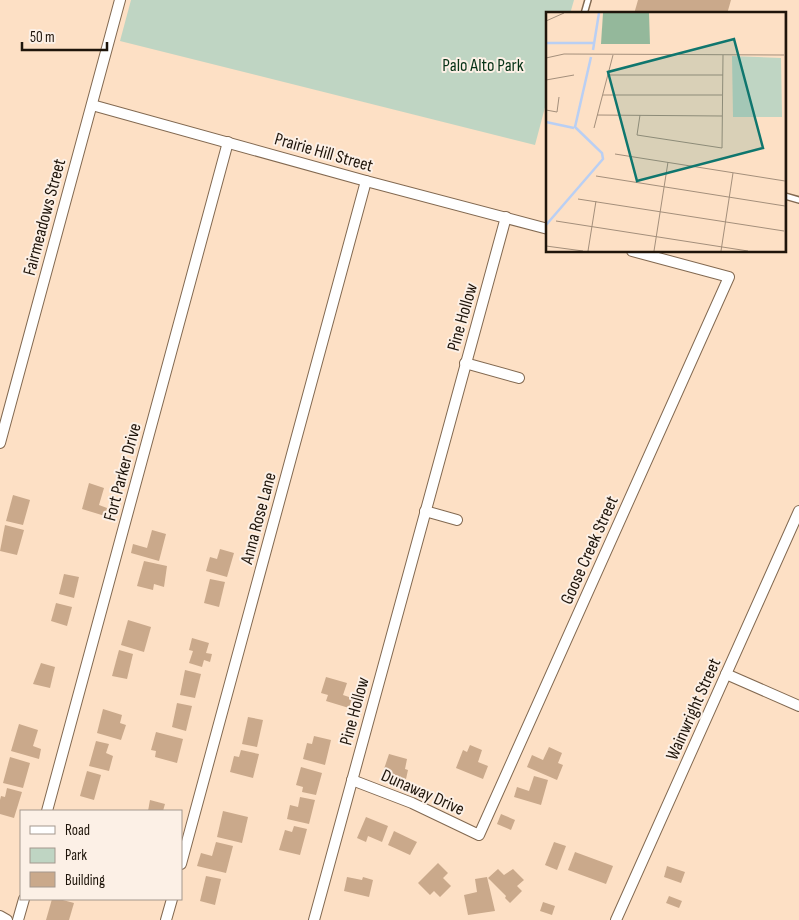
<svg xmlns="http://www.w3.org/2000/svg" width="799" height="920" font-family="'Sofia Sans Condensed',sans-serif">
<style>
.green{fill:#bfd5c3}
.building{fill:#caa98b}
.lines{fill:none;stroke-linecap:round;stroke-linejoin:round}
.lane-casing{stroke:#826951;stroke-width:8}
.street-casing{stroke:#826951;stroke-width:12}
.lane{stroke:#fff;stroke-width:5}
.street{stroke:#fff;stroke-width:10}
.labels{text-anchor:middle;stroke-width:4;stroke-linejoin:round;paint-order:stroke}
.park-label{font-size:18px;fill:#073317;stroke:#fcf0e6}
.street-label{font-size:18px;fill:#1f150b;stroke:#fcf0e6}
.inset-river{fill:none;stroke:#b9cff4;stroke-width:2.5}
.inset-road{fill:none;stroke:#a48f7b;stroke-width:1}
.view{fill:#0f766e;fill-opacity:0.15;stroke:#0f766e;stroke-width:2.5}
.inset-edge{fill:none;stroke:#1f150b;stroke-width:2.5}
</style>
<rect width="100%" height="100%" fill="#fde0c5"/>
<!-- green -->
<polygon class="green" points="131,0 574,0 570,14 548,14 548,96 535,145 120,41"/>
<!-- building -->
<g class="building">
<polygon points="638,0 731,0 727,14 634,14"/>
<polygon points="89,483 104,488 99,505 107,508 105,516 82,509"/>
<polygon points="13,495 30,500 23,525 6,521"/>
<polygon points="5,525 24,530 17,555 0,551"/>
<polygon points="152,530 166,534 159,561 131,553 133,544 147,548"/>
<polygon points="220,549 234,553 227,577 206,571 210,557 217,559"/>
<polygon points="144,561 167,566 164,587 154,584 153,590 137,586"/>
<polygon points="64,574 79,577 74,598 59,594"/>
<polygon points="210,579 225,582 219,607 204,603"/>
<polygon points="56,603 72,607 67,626 51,621"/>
<polygon points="128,620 151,627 144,652 121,645"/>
<polygon points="192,638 209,643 206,653 212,654 210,662 204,660 202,667 189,663 193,651 189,650"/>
<polygon points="119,650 133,654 127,679 112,676"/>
<polygon points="41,663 55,667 50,688 33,684"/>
<polygon points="185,670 201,674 195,698 180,695"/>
<polygon points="326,677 347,683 343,695 352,698 349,708 326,701 328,695 321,693"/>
<polygon points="177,703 192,706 186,731 172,727"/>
<polygon points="103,709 122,715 120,723 126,725 121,740 97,733"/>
<polygon points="248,717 263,720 257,747 242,744"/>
<polygon points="19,724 38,730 33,746 41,749 39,759 11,751"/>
<polygon points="156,732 183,739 177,763 155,757 156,751 151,750"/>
<polygon points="314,736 331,740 325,765 303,759 307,743 312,744"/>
<polygon points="96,741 109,744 106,753 113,756 109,771 89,766"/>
<polygon points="470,745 482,750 478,762 488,766 483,779 456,768 463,750 467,752"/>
<polygon points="549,747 562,753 558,763 563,765 557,780 527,767 532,755 543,760"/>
<polygon points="241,750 259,754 253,778 230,772 234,756 239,757"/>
<polygon points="389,754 407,759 405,769 408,770 406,779 383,772"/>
<polygon points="10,757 30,763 23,788 3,783"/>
<polygon points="301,767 322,773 316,795 302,792 303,787 296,785"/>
<polygon points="87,771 101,775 94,800 80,796"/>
<polygon points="534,776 548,780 541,805 514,797 517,787 529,791"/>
<polygon points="7,788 22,792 14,818 0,814 0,800 1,796 5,797"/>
<polygon points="300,797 315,800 309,824 287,819 290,805 298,807"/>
<polygon points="150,800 165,804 163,811 148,811"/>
<polygon points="223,811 248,817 242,843 217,837"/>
<polygon points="501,814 515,820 511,830 497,824"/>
<polygon points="366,817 388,826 382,842 368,836 366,842 357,838"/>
<polygon points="294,826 307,829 300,855 279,850 285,830 292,832"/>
<polygon points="394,831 417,842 410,855 388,845"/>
<polygon points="216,842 233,846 226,873 197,866 201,853 212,856"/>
<polygon points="554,842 566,846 557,870 545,865"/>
<polygon points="575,852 613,866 606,884 568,870"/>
<polygon points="438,863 448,873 443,878 451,886 440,897 434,891 430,895 418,883"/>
<polygon points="667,866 685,872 681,883 664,877"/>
<polygon points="498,869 504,875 513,869 524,880 517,886 522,891 510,903 505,898 506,896 488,878"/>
<polygon points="206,876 221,879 215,905 200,901"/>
<polygon points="347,877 362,880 363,877 373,880 369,897 344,891"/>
<polygon points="487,877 495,911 468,915 464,895 477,892 475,879"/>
<polygon points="669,896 682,901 679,908 666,903"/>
<polygon points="52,899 59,899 74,903 69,920 46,920"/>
<polygon points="543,902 555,906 552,915 540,911"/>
</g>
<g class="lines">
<!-- lane casing -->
<g class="lane-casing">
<g id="lane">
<polyline points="584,14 588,0"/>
<polyline points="785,196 799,200"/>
</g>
</g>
<!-- street casing -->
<g class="street-casing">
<g id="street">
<polyline points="92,105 366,181 548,229"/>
<polyline points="465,363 519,378"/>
<polyline points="0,443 120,0"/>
<polyline points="425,511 457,520"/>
<polyline points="726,674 799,706"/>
<polyline points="352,780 412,803 479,835 729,277 632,251"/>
<polyline points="47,811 228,142"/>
<polyline points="181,864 366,181"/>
<polyline points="0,916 7,920"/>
<polyline points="18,920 24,899"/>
<polyline points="166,920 172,899"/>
<polyline points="314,920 506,217"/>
<polyline points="616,920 799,511"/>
</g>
</g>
<!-- lane -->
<use href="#lane" class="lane"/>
<!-- street -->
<use href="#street" class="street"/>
</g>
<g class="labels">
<!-- park labels -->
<g class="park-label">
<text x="483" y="71">Palo Alto Park</text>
</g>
<!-- street labels -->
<g class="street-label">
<text transform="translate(324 152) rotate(16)" y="6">Prairie Hill Street</text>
<text transform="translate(44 217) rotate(-75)" y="6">Fairmeadows Street</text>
<text transform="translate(462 317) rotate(-74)" y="6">Pine Hollow</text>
<text transform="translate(122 472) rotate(-75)" y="6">Fort Parker Drive</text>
<text transform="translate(258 518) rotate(-75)" y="6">Anna Rose Lane</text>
<text transform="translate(589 550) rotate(-66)" y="6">Goose Creek Street</text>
<text transform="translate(693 709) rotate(-66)" y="6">Wainwright Street</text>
<text transform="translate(354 711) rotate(-75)" y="6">Pine Hollow</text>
<text transform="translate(423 792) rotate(24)" y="6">Dunaway Drive</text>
</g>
</g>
<!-- overview -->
<g transform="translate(546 12)">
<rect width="240" height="240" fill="#fde0c5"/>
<path d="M186,44L235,46L236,105H187Z" fill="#bfd5c3"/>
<path d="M57,1H103L104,32H55Z" fill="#94b89b"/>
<path class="inset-river" d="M0,31H49M47,38L53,1M0,110L28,116M0,213L57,147L56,141L29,115L45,45"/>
<path class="inset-road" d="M0,9L18,1M0,46L18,42L238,43M62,63H177M0,68L28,63M57,83H176M0,98L11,100L13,85M51,103L176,104M94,103L91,123L176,136L177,43M48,116L67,43M69,142L239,169M50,164L239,194M32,187L238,219M10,209L202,239M0,234L37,239M42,239L50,189M108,239L122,150M175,239L187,161M239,239V1"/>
<path class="view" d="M188,27L217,136L91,169L62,60Z"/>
<rect width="240" height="240" class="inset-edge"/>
</g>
<!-- legend -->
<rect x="20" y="810" width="162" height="90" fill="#fcf0e6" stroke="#a4988e"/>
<rect x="30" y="826" width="25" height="8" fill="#ffffff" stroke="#a4988e"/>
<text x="65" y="835" font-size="15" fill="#1f150b">Road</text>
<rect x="30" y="848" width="25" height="15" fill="#bfd5c3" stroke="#a4988e"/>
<text x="65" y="860" font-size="15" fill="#1f150b">Park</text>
<rect x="30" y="872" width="25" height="15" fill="#caa98b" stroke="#a4988e"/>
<text x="65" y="885" font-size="15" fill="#1f150b">Building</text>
<!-- scale -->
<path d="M22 42v8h85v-8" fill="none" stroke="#1f150b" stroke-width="2.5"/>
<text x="30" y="42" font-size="15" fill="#1f150b" stroke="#fcf0e6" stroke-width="4" paint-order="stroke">50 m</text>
</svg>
